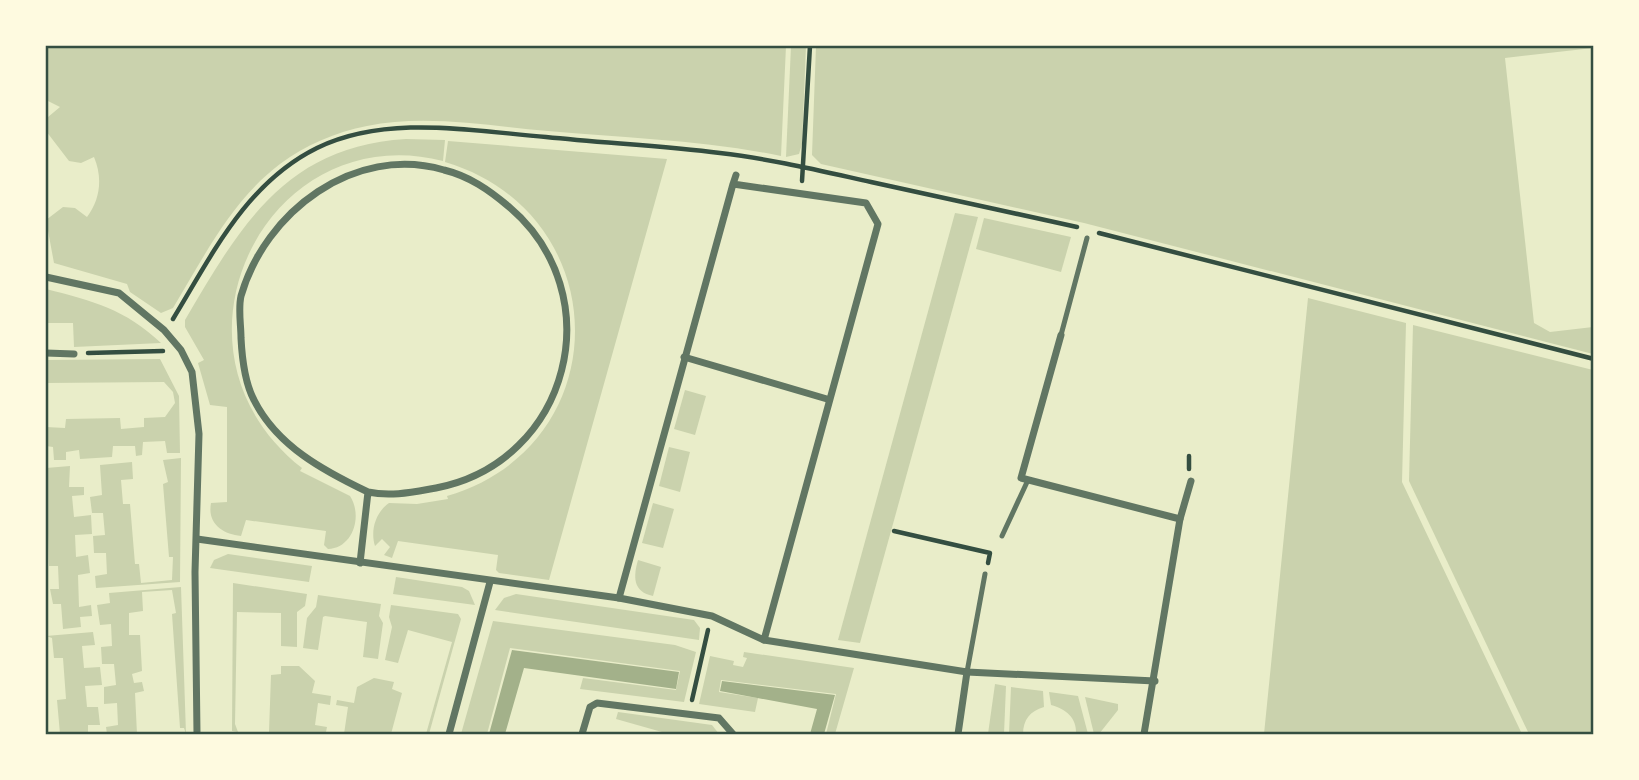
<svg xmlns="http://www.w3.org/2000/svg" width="1639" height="780" font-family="'Sofia Sans Condensed',sans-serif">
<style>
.green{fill:#cad2ad}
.water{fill:#a3b18a}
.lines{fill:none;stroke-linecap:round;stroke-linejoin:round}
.path{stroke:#344e41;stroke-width:4.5}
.service{stroke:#617663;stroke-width:5}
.minor{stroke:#617663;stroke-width:7}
.neatline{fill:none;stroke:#344e41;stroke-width:2.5}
</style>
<rect width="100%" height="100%" fill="#e9edc9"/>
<!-- green -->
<g class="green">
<path d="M46,46H786L781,156C704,140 625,138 548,131C490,126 425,114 367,126C336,132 305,145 280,164C231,201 204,257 173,308L161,313L130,292L127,284L54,263L46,220L63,207L75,208L87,217C100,200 103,178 94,157L81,163L69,161L46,131L48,117L60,107L46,100Z"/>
<polygon points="791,46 806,46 802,144 799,154 786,157"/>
<polygon points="816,46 1593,46 1593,48 1505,58 1534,323 1550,332 1593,327 1593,354 1084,223 821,164 812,155"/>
<path d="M406,139L445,140L443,161C265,116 151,350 302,468L300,471L350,496C363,516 353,548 328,549L324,545L326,531L246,520L241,536C223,534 207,524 211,503L227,502V407L210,405L198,363L204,360L185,327V320C240,226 286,146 406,139Z"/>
<path d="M448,141L667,159L549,580L499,573L496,570L498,555L398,541L392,558L384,555L390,547L382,539L375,546C370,530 376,512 389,503L417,504L448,499L447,496C620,445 616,213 445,162Z"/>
<polygon points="955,213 978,217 860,643 838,640"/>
<polygon points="984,218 1071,237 1061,272 976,249"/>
<path d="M46,289C93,301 125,309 161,343L74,347L73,323H46Z"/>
<polygon points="1308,298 1406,323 1402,482 1522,734 1264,734"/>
<polygon points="1413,325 1593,370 1593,734 1529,734 1409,481"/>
<polygon points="160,359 179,396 180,453 167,453 165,441 143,442 142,455 136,456 135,446 113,446 112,457 80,459 79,450 66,452 66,460 54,460 53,447 46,446 46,427 65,428 66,419 120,418 121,429 144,427 144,418 165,417 175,403 173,392 164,382 46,383 46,360"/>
<polygon points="685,390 706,396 695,435 674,429"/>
<polygon points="669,447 690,452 680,492 659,486"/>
<polygon points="181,458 180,582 96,588 95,576 107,574 106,553 94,553 93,536 105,535 103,513 92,513 90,497 102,495 100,465 132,462 133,479 121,480 123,504 130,504 135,564 139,564 141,583 172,580 173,557 169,557 163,484 168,482 163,460"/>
<polygon points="70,466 69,487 84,487 84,495 72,496 74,517 91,515 92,534 75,535 76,557 88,555 90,573 78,575 79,607 91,605 92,616 80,617 81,627 63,629 61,604 53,604 50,589 59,589 58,566 49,566 46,468"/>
<polygon points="653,503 674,509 663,548 642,543"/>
<polygon points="228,554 312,566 309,582 210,568 214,560"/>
<path d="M638,560L661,567L653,596C633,592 633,577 638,560Z"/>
<polygon points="396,577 462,587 469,591 475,605 393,594"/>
<polygon points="233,583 307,594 305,606 297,612 297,647 281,646 281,613 237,612 235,724 238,732 232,731"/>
<polygon points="181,587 186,734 184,728 180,728 172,614 176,613 172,590 142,592 143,611 129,613 129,635 140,635 142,671 132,674 134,683 142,682 144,691 135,693 137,734 107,734 106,727 118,725 117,703 104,704 104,687 116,685 114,664 102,664 101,647 112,646 111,624 100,625 97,605 110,603 109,593"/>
<polygon points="516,594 694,620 700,628 699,640 495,610 504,598"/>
<polygon points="318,595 381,604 379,616 383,623 378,659 363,657 367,622 325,616 323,617 318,650 303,648 307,618 316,607"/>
<polygon points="391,605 458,614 461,619 429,734 426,734 452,642 408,630 398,663 385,660 392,627 389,617"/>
<polygon points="493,621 675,645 696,652 684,702 580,689 583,678 676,690 680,671 510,648 487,734 461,734"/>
<polygon points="93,632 95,645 82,646 84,668 100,667 102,685 85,686 87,707 98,707 100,725 88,725 88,734 60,734 57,700 66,699 63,658 54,658 52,638 46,636"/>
<polygon points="744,652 854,668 835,734 826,734 836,694 721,680 719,692 758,698 755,712 699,704 710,656 734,661 733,665 743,667 747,658 743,657"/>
<polygon points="281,666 299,666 315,681 312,693 331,696 330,705 318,703 315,725 327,727 326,732 269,732 271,675 281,674"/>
<polygon points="374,678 394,682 392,689 402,693 391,734 344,734 348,707 336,705 337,700 354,703 357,687"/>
<polygon points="995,684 1006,686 1004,734 988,734"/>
<path d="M1011,687L1043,691L1044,707C1030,711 1023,720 1023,734H1009Z"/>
<path d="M1049,692L1078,696L1088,734H1076C1077,718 1066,709 1051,705Z"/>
<polygon points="1085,697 1118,704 1118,710 1099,734 1094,734"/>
<polygon points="618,712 712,725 719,734 669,734 616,719"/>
</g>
<!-- water -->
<g class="water">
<polygon points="512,650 679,672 676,689 524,668 505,734 489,734"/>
<polygon points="722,681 835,695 824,734 810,734 817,709 720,691"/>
</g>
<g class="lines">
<!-- path -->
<g class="path">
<polyline points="802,181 810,46"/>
<polyline points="1099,233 1594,359"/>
<path d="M173,319C212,255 246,183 317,148C387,114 472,131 546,137C604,143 663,146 720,153C771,159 821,171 871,182C940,197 1008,212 1077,227"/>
<polyline points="88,353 163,351"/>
<polyline points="1189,469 1189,456"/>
<polyline points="894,531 990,553 988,563"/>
<polyline points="692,700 708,630"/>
</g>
<!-- service -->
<g class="service">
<polyline points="1061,335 1087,238"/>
<polyline points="1002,536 1028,480"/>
<polyline points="967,672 985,574"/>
</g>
<!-- minor -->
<g class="minor">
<polyline points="733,184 866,203 878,224 764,640 712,616 619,598 733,184 736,175"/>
<polyline points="46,277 119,293 164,330 181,350 192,372 199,434 195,572 197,734"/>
<polyline points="1061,335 1021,478 1180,519 1144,734"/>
<polyline points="46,353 74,354"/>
<polyline points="684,357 827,399"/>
<polyline points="1180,519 1191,481"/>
<polyline points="197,539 619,598"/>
<path d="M360,563L368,492C324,471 277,446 254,400C245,383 242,358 241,338C241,325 238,309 241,296C265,212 354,144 444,170C469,176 489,190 508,206C613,294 570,462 436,488C413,492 391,497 368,492"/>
<polyline points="764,640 967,672 1155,681"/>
<polyline points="449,734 490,582"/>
<polyline points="582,734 590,707 597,703 719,718 733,734"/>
<polyline points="958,734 967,672"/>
</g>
</g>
<!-- border -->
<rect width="1639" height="780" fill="none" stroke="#fefae0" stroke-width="94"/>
<rect x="47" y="47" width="1545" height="686" class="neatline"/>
</svg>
